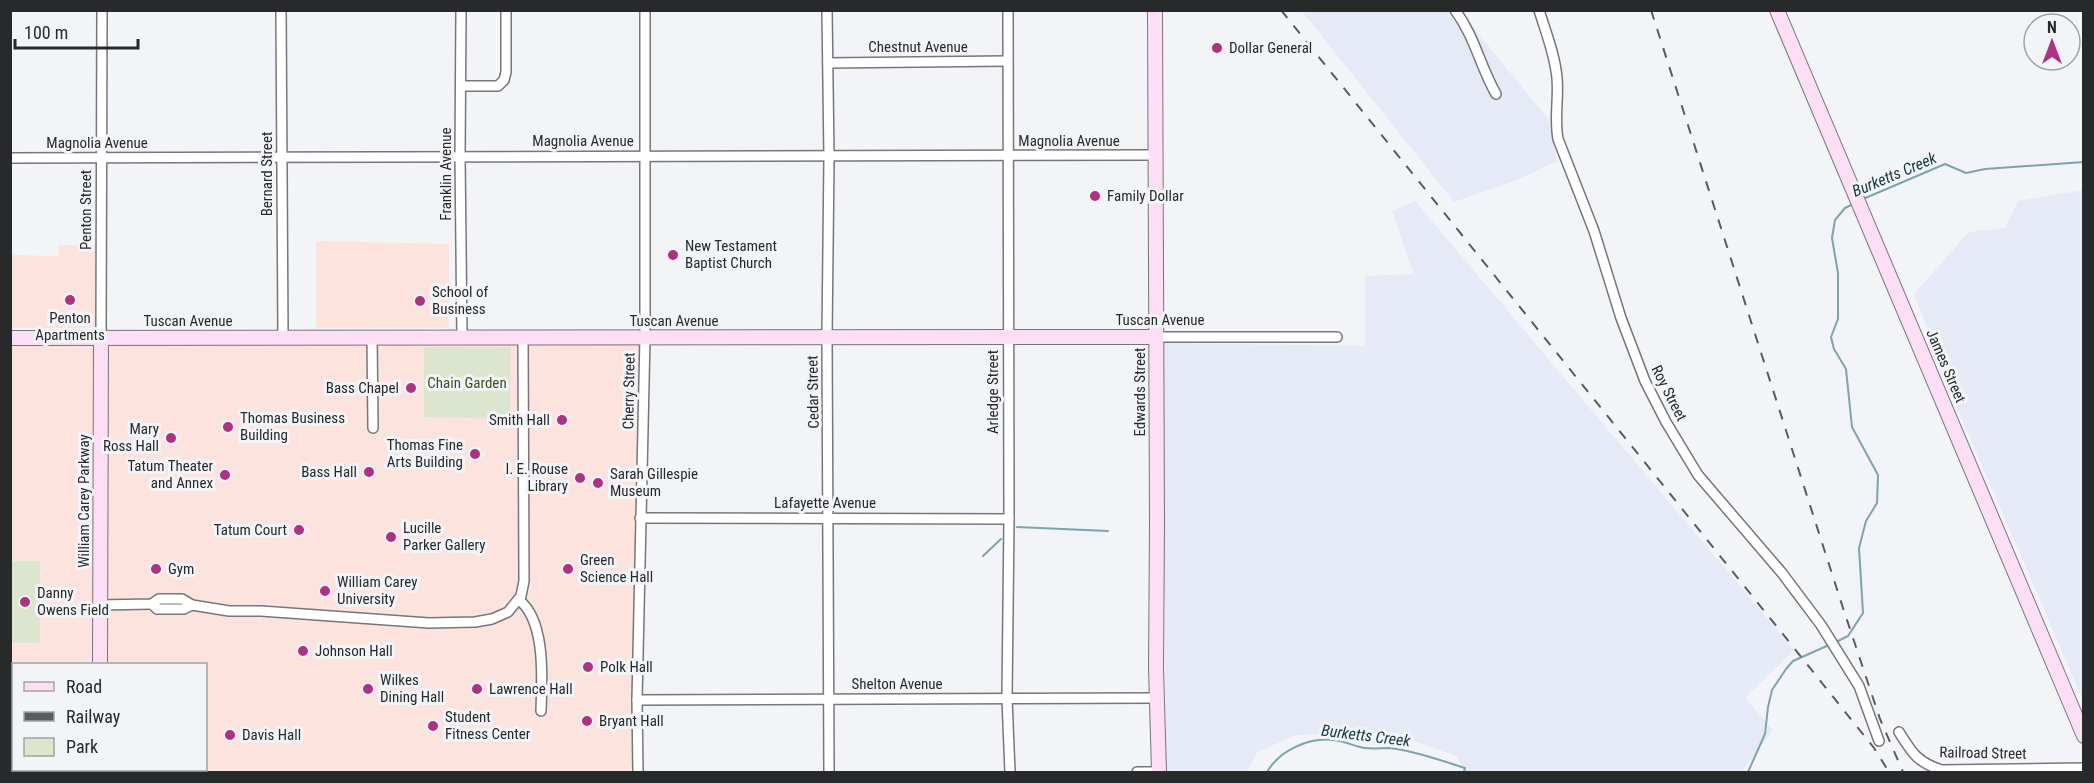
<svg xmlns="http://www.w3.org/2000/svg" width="2094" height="783" font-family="'Roboto Condensed',sans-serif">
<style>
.built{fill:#e5eaf6}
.education{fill:#fde3dd;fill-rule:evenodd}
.green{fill:#dce5cd}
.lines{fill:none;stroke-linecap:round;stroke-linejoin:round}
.stream{stroke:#7ea5a9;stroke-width:2}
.street-casing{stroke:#75777b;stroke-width:12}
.secondary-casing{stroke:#75777b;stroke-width:16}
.street{stroke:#fff;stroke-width:9}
.secondary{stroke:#fedef4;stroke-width:14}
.rail{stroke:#5a5b5e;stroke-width:2;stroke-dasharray:10 10;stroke-linecap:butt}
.poi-dot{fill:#af3282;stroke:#f2f4f8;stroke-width:2}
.labels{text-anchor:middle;stroke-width:6;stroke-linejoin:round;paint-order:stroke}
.street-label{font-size:15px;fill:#28292b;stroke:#f2f4f8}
.poi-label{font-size:15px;fill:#28292b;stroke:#f2f4f8;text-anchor:start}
.park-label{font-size:15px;fill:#3f4f1f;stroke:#f2f4f8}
.water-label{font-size:16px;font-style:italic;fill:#12393d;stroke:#f2f4f8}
</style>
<rect width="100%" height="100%" fill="#f2f4f8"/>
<!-- built -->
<g class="built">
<polygon points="1302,11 1460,11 1548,119 1557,161 1520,179 1454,202"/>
<polygon points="2083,190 2084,190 2083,700 1961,417 1914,294 1969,232 2005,228 2018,201"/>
<polygon points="1415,201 1794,650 1745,698 1773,730 1742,772 1465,772 1456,756 1391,733 1297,735 1257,752 1247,772 1166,772 1162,343 1365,346 1365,276 1414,274 1392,211"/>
</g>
<!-- education -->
<g class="education">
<polygon points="316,241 449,244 449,328 316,328"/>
<polygon points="59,245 96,245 95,328 11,328 11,255 58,256"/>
<path d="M645,337L638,772H11L10,338ZM14,664H206V770H14Z"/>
</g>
<!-- green -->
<g class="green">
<polygon points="424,347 511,347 510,419 424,417"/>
<rect x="11" y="561" width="29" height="82"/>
</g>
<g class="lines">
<!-- stream -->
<g class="stream">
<polyline points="1863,199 1945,164 1966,173 1985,169 2084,162"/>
<polyline points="1017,527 1108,531"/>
<polyline points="983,556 1001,539"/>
<polyline points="1834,643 1848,636 1863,613 1859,548 1866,521 1877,503 1878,475 1852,427 1846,369 1834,349 1831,337 1838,319 1838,273 1832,238 1835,220 1845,208 1853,204"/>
<path d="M1267,772C1280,750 1309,737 1334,740C1345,741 1355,747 1365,748C1373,749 1381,748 1389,748C1415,751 1440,760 1465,768L1464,772"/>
<polyline points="1748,772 1765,734 1768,707 1772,690 1786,669 1793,661 1829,645"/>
</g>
<!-- street casing -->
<g class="street-casing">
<g id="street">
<polyline points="281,10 283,337"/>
<polyline points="461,10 460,157 462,338"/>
<polyline points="827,10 829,158 827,337 829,772"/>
<polyline points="1008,10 1009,519 1007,699 1010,772"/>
<path d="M1455,10C1475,37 1480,66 1496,94"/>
<path d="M1539,10C1546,33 1555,55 1557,78C1559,98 1554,118 1558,139L1594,231L1621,318L1645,381L1666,422L1698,475L1782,573L1821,625L1859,686L1879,741"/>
<polyline points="828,63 1007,61"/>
<polyline points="462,86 498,86 504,80 506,72 506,10"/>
<polyline points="10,158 1156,155"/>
<polyline points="101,337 102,10"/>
<polyline points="372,337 373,428"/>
<polyline points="1156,337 1337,337"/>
<polyline points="640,518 1009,519"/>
<path d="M519,600C546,621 542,679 541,711"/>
<polyline points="152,604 157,609 184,609 192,605"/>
<polyline points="99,605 152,604 159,599 182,599 192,605 229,611 261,611 429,623 475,622 492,619 508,612 521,596 524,581 523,337"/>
<polyline points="637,700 1156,698"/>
<path d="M1899,732C1912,753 1918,763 1942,770L2084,768"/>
<polyline points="638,772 637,700 645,337 645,10"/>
<polyline points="1137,772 1159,772"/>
</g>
</g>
<!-- secondary casing -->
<g class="secondary-casing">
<g id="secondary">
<polyline points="1155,10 1157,524 1156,668 1159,772"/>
<polyline points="1777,10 2084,736"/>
<polyline points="10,338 1156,337"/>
<polyline points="100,664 101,337"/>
<polyline points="102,770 102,772"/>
</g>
</g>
<!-- street -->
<use href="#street" class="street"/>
<!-- secondary -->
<use href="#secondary" class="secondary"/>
<!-- rail -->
<g class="rail">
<polyline points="1281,10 1790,643 1874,748 1889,772"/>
<polyline points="1651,10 1843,608 1880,719 1903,772"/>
</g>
</g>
<!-- markers -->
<g class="poi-dot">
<circle cx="1217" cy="48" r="6"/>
<circle cx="1095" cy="196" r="6"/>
<circle cx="673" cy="255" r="6"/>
<circle cx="70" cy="300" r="6"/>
<circle cx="420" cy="301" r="6"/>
<circle cx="411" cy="388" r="6"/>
<circle cx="562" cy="420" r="6"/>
<circle cx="228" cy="427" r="6"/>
<circle cx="171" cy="438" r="6"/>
<circle cx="475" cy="454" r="6"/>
<circle cx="369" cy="472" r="6"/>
<circle cx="225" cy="475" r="6"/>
<circle cx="580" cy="478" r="6"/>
<circle cx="598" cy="483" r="6"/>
<circle cx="299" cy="530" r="6"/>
<circle cx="391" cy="537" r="6"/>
<circle cx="156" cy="569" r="6"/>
<circle cx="568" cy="569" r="6"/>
<circle cx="325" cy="591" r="6"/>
<circle cx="25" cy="602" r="6"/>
<circle cx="303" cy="651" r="6"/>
<circle cx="588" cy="667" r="6"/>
<circle cx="368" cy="689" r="6"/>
<circle cx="477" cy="689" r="6"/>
<circle cx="587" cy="721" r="6"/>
<circle cx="433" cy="726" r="6"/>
<circle cx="230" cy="735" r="6"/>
</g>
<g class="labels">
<!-- street labels -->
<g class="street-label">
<text x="918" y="52">Chestnut Avenue</text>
<text x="583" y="146">Magnolia Avenue</text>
<text x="1069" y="146">Magnolia Avenue</text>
<text x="97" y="148">Magnolia Avenue</text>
<text transform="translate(267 174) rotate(-90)" y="5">Bernard Street</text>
<text transform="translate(446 174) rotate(-90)" y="5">Franklin Avenue</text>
<text transform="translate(86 210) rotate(-90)" y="5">Penton Street</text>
<text x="1160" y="325">Tuscan Avenue</text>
<text x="188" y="326">Tuscan Avenue</text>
<text x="674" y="326">Tuscan Avenue</text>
<text transform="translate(1946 366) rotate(67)" y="5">James Street</text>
<text transform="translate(629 391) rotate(-89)" y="5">Cherry Street</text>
<text transform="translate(813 392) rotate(-91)" y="5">Cedar Street</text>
<text transform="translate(993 392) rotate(-90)" y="5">Arledge Street</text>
<text transform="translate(1140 392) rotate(-90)" y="5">Edwards Street</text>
<text transform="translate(1669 393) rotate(63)" y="5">Roy Street</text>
<text transform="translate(84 501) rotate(-90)" y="5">William Carey Parkway</text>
<text x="825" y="508">Lafayette Avenue</text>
<text x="897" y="689">Shelton Avenue</text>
<text transform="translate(1983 753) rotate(1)" y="5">Railroad Street</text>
</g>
<!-- poi labels -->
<g class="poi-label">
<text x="1229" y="53">Dollar General</text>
<text x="1107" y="201">Family Dollar</text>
<text x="685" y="251">New Testament<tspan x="685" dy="17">Baptist Church</tspan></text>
<text x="432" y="297">School of<tspan x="432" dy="17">Business</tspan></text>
<text x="70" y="323" text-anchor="middle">Penton<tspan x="70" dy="17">Apartments</tspan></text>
<text x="399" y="393" text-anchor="end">Bass Chapel</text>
<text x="240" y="423">Thomas Business<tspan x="240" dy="17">Building</tspan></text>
<text x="550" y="425" text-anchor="end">Smith Hall</text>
<text x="159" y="434" text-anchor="end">Mary<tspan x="159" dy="17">Ross Hall</tspan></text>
<text x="463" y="450" text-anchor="end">Thomas Fine<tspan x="463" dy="17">Arts Building</tspan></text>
<text x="213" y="471" text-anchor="end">Tatum Theater<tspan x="213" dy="17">and Annex</tspan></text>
<text x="568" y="474" text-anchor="end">I. E. Rouse<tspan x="568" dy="17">Library</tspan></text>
<text x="357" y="477" text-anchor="end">Bass Hall</text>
<text x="610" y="479">Sarah Gillespie<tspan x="610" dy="17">Museum</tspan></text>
<text x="403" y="533">Lucille<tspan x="403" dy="17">Parker Gallery</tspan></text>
<text x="287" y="535" text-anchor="end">Tatum Court</text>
<text x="580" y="565">Green<tspan x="580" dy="17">Science Hall</tspan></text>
<text x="168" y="574">Gym</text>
<text x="337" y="587">William Carey<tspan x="337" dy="17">University</tspan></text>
<text x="37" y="598">Danny<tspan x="37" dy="17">Owens Field</tspan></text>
<text x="315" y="656">Johnson Hall</text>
<text x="600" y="672">Polk Hall</text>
<text x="380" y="685">Wilkes<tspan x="380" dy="17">Dining Hall</tspan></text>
<text x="489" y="694">Lawrence Hall</text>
<text x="445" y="722">Student<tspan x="445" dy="17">Fitness Center</tspan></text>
<text x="599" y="726">Bryant Hall</text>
<text x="242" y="740">Davis Hall</text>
</g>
<!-- park labels -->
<g class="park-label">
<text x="467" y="388">Chain Garden</text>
</g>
<!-- water labels -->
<g class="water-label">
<text transform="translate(1894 174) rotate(-23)" y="6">Burketts Creek</text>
<text transform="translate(1366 735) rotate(7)" y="6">Burketts Creek</text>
</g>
</g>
<!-- border -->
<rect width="2094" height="783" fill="none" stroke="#28292b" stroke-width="24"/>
<!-- legend -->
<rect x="12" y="663" width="195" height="108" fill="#f2f4f8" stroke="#a1a3a6" stroke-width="1.5"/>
<rect x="24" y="682" width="30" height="9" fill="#fedef4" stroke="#a1a3a6" stroke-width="1.5"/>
<text x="66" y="693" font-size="18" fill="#28292b">Road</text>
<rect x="24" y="712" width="30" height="9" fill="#5a5b5e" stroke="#a1a3a6" stroke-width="1.5"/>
<text x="66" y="723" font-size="18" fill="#28292b">Railway</text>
<rect x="24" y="738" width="30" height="18" fill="#dce5cd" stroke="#a1a3a6" stroke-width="1.5"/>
<text x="66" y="753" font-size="18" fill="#28292b">Park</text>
<!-- north arrow -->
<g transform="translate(2052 42)"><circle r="28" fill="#f2f4f8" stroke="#a1a3a6" stroke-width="1.5"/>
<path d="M0-4.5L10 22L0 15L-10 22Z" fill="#af3282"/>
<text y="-9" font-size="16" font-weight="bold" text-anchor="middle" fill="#28292b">N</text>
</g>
<!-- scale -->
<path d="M15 39v9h123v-9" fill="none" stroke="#28292b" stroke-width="3"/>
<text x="24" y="39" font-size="18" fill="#28292b" stroke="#f2f4f8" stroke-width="4.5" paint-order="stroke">100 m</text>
</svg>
